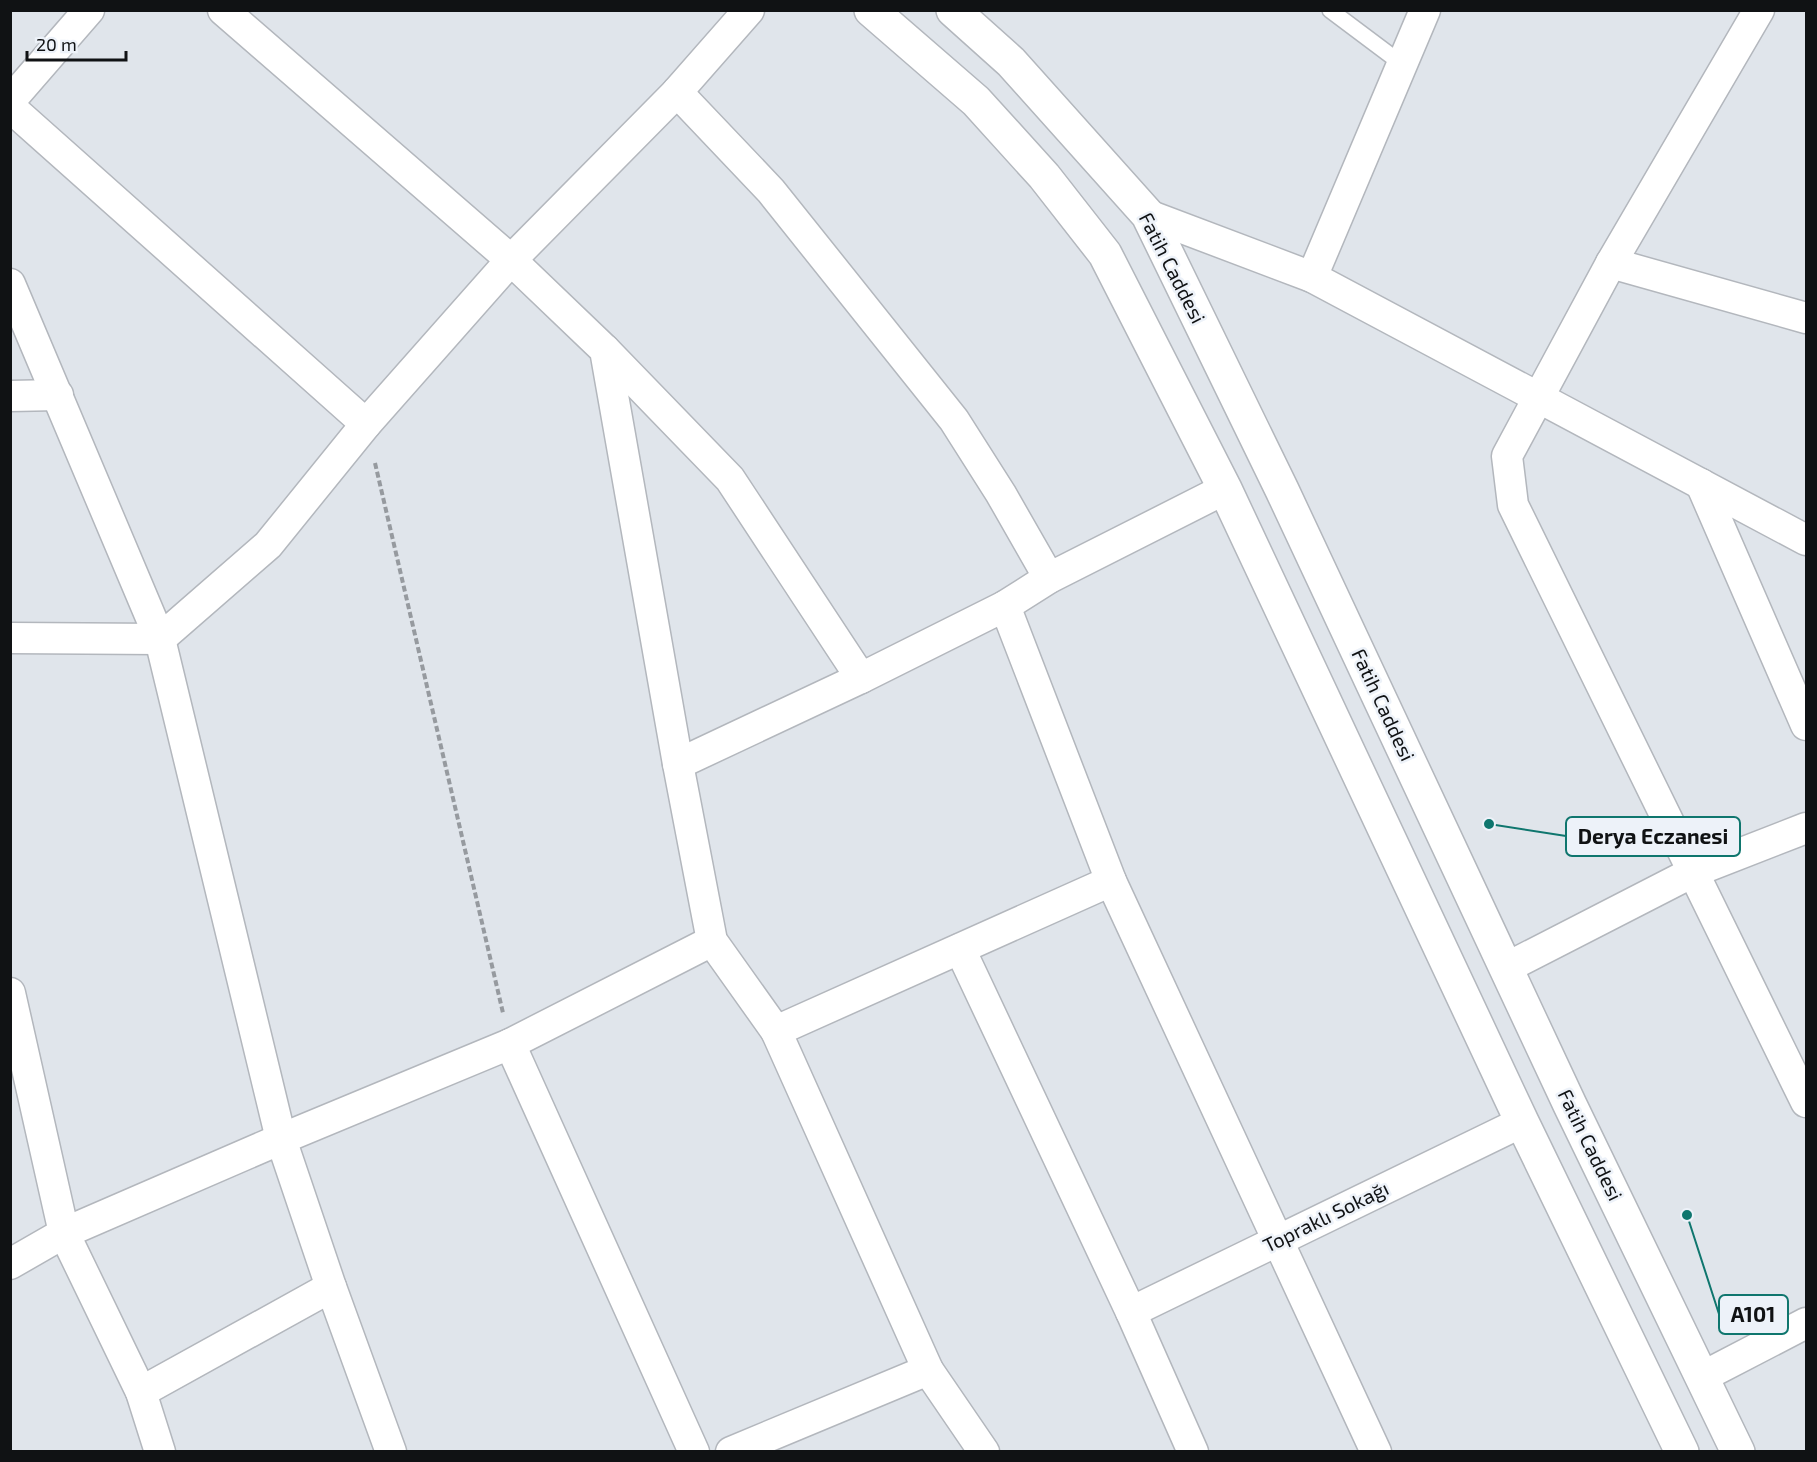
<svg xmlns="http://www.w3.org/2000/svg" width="1817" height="1462" font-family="'Exo 2',sans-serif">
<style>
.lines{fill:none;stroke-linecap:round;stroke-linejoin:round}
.service-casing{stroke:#b3b7bd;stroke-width:18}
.minor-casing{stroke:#b3b7bd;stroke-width:33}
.primary-casing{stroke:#b3b7bd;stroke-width:36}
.path{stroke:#969a9f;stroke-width:4;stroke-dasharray:6 3;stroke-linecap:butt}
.service{stroke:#fff;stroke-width:15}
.minor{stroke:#fff;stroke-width:30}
.primary{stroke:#fff;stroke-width:33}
.labels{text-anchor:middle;stroke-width:5;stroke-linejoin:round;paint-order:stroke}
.street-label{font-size:20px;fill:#101214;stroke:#edf2f9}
.leader{fill:none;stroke:#0f766e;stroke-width:2}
.callout-dot{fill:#0f766e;stroke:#edf2f9;stroke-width:2}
.callout{fill:#edf2f9;stroke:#0f766e;stroke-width:2}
.callout-label{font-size:21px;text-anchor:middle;font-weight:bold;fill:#101214}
</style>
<rect width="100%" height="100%" fill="#e0e5eb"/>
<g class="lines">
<!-- service casing -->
<g class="service-casing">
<polyline id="service" points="1330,10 1402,64"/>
</g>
<!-- minor casing -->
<g class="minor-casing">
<g id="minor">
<polyline points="223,10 511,260 605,350 678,764 712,941 776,1031 928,1370 984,1452"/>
<polyline points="1759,10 1611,263 1507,456 1513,505 1806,1102"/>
<polyline points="677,92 771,191 954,420 1001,494 1049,578"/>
<polyline points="10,101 89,10"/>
<polyline points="10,107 366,424"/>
<polyline points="1148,215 1312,277 1806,540"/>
<polyline points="1611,263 1806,318"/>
<polyline points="1312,277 1425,10"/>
<polyline points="10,284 160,639 281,1139 331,1287 391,1452"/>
<polyline points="605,350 730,479 861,678"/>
<polyline points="10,396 58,395"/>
<polyline points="1701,484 1806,725"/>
<polyline points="1005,606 1111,881 1376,1452"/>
<polyline points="10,638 160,639 268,545 366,424 511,260 677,92 749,10"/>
<polyline points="678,764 861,678 1005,606 1049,578 1225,489"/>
<polyline points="960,949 1131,1312 1193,1452"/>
<polyline points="1506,968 1693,872 1806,828"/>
<polyline points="10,993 64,1233 141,1392 160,1452"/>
<polyline points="776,1031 1111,881"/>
<polyline points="510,1044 694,1452"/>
<polyline points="10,1264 64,1233 281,1139 510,1044 712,941"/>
<polyline points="1131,1312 1522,1122"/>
<polyline points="1702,1377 1806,1323"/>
<polyline points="141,1392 331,1287"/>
<polyline points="731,1452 928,1370"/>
</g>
</g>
<!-- primary casing -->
<g class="primary-casing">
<g id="primary">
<polyline points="871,10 976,101 1044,176 1105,254 1225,489 1522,1122 1682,1452"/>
<polyline points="953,10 1011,62 1148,215 1282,490 1570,1105 1738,1452"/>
</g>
</g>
<!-- path -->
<polyline class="path" points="375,463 503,1013"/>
<!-- service -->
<use href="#service" class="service"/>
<!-- minor -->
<use href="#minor" class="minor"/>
<!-- primary -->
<use href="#primary" class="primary"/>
</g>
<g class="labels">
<!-- street labels -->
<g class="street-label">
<text transform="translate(1172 268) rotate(63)" y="7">Fatih Caddesi</text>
<text transform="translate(1383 705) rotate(65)" y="7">Fatih Caddesi</text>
<text transform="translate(1590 1145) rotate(64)" y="7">Fatih Caddesi</text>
<text transform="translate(1326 1217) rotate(-26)" y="7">Topraklı Sokağı</text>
</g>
</g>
<!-- callouts -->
<path class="leader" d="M1489 824L1566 836M1687 1215L1719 1314"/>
<g class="callout-dot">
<circle cx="1489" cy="824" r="6"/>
<circle cx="1687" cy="1215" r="6"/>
</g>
<g class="callout">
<rect x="1566" y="817" width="174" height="39" rx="6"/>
<rect x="1719" y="1295" width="69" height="39" rx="6"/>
</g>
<g class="callout-label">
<text x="1653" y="844">Derya Eczanesi</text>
<text x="1753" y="1322">A101</text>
</g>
<!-- border -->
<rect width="1817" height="1462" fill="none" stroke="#101214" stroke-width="24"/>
<!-- scale -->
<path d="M27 51v9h99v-9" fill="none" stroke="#101214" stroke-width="3"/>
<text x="36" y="51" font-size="18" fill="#101214" stroke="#edf2f9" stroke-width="4.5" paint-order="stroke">20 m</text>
</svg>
